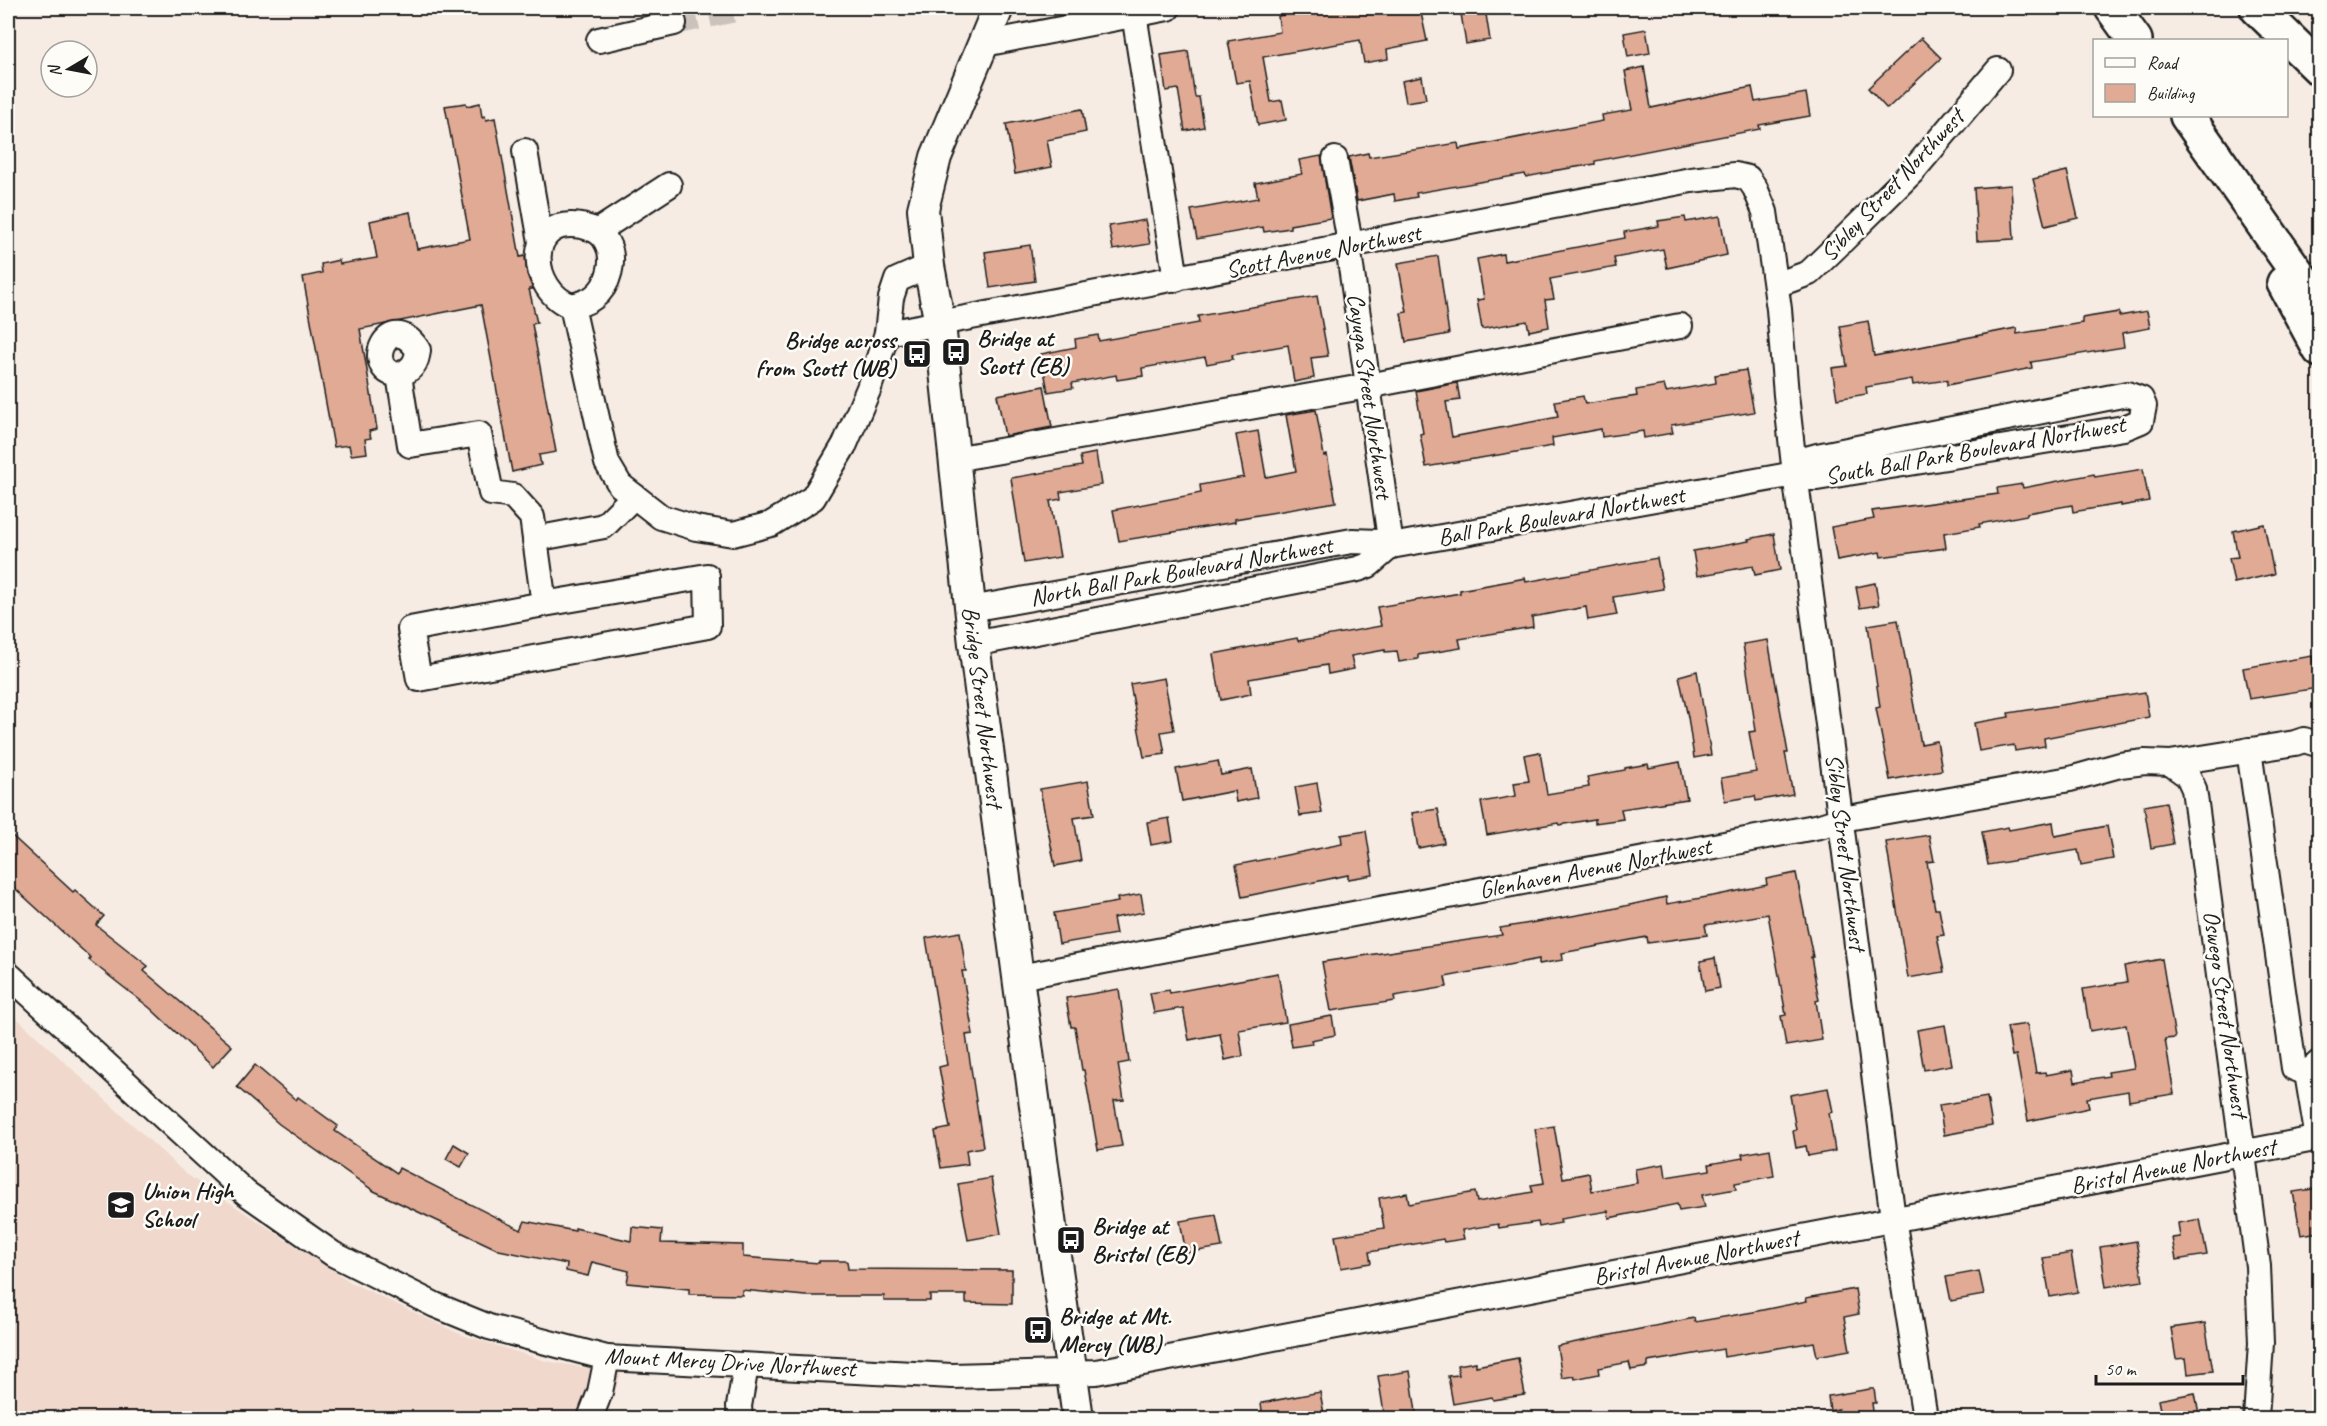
<svg xmlns="http://www.w3.org/2000/svg" width="2327" height="1426" font-family="Caveat,sans-serif">
<style>
.built{fill:#f0d8cc}
.building{fill:#e0aa95;stroke:#1c1c1c;stroke-width:1.5}
.lines{fill:none;stroke-linecap:round;stroke-linejoin:round}
.minor-tunnel{stroke:#cbc2bb;stroke-width:24;stroke-dasharray:24 12;stroke-linecap:butt}
.minor-casing{stroke:#1c1c1c;stroke-width:28}
.major-casing{stroke:#1c1c1c;stroke-width:34}
.highway-casing{stroke:#1c1c1c;stroke-width:38}
.minor{stroke:#fdfcf7;stroke-width:24}
.major{stroke:#fdfcf7;stroke-width:30}
.highway{stroke:#fdfcf7;stroke-width:33}
.labels{text-anchor:middle;stroke-width:5;stroke-linejoin:round;paint-order:stroke}
.street-label{font-size:24px;fill:#1c1c1c;stroke:#fdfcf7}
.poi-label{font-size:24px;font-weight:bold;fill:#1c1c1c;stroke:#fdfcf7;text-anchor:start}
</style>
<rect width="100%" height="100%" fill="#f7ece3"/>
<filter id="ink" filterUnits="userSpaceOnUse"><feTurbulence type="fractalNoise" baseFrequency=".0167" numOctaves="2"/><feDisplacementMap in="SourceGraphic" scale="12" xChannelSelector="R" yChannelSelector="G"/><feConvolveMatrix kernelMatrix="1 2 1 2 8 2 1 2 1" color-interpolation-filters="sRGB"/></filter>
<g filter="url(#ink)">
<!-- built -->
<polygon class="built" points="8,1010 186,1174 352,1283 460,1334 546,1361 621,1374 605,1418 8,1418"/>
<!-- building -->
<g class="building">
<polygon points="1344,8 1420,8 1427,41 1387,49 1388,59 1364,63 1360,40 1263,57 1271,102 1282,100 1286,120 1258,125 1250,81 1236,83 1228,41 1280,32 1278,16 1302,12 1302,15"/>
<polygon points="1460,8 1485,8 1490,40 1466,44"/>
<polygon points="1646,29 1650,53 1628,57 1624,33"/>
<polygon points="1921,38 1941,58 1887,109 1868,88"/>
<polygon points="1188,51 1195,97 1199,97 1204,127 1185,131 1178,89 1166,91 1161,55"/>
<polygon points="1644,67 1651,108 1752,87 1755,102 1806,93 1810,116 1759,125 1760,129 1595,161 1595,164 1552,171 1552,172 1526,177 1525,174 1416,193 1417,197 1395,201 1394,194 1357,201 1349,157 1368,153 1369,157 1458,143 1459,149 1603,121 1602,115 1632,110 1625,71"/>
<polygon points="1422,77 1426,99 1406,102 1402,81"/>
<polygon points="466,103 467,106 480,103 482,117 485,116 486,120 495,118 520,257 525,256 527,274 533,289 529,289 537,323 532,324 556,452 539,455 541,465 512,472 481,305 360,329 377,429 369,431 371,438 365,439 367,453 351,455 349,445 334,447 303,277 322,273 321,264 339,260 340,264 377,258 370,221 410,212 417,249 470,239 445,106"/>
<polygon points="1082,109 1086,132 1047,140 1052,167 1015,174 1006,124"/>
<polygon points="1321,156 1331,218 1290,225 1290,228 1264,232 1263,227 1197,239 1191,210 1258,198 1255,183 1302,174 1299,160"/>
<polygon points="2067,171 2078,218 2045,226 2033,179"/>
<polygon points="2011,185 2014,239 1977,241 1974,188"/>
<polygon points="1720,216 1727,255 1667,268 1663,249 1614,258 1616,267 1550,279 1554,299 1545,300 1549,327 1529,331 1527,321 1482,329 1477,300 1484,299 1477,259 1503,254 1504,261 1625,238 1624,232 1659,226 1658,221 1685,217 1686,222"/>
<polygon points="1145,220 1150,244 1113,250 1109,226"/>
<polygon points="1030,245 1035,281 990,288 985,252"/>
<polygon points="1438,256 1449,334 1406,342 1401,313 1407,312 1398,263"/>
<polygon points="1317,296 1328,356 1311,358 1314,378 1294,382 1288,345 1232,355 1233,359 1207,364 1205,357 1142,368 1143,376 1117,380 1116,375 1072,383 1073,388 1048,392 1041,354 1076,347 1075,339 1098,335 1099,341 1199,323 1198,316"/>
<polygon points="2147,311 2150,328 2122,333 2124,347 2031,362 2032,368 1947,385 1947,380 1913,385 1912,379 1866,387 1867,394 1837,399 1832,368 1847,366 1840,326 1868,321 1874,356 2016,328 2017,334 2082,323 2082,318 2119,312 2119,316"/>
<polygon points="1746,370 1754,412 1671,425 1673,433 1644,438 1643,431 1602,437 1601,429 1552,438 1553,446 1426,467 1420,434 1423,433 1416,391 1457,383 1460,400 1446,402 1452,437 1558,417 1555,401 1583,396 1585,404 1637,396 1636,390 1664,385 1666,392 1716,383 1715,375"/>
<polygon points="1044,386 1052,427 1005,436 997,395"/>
<polygon points="1316,410 1324,456 1327,455 1336,502 1235,519 1235,522 1119,541 1113,510 1201,493 1200,485 1244,477 1236,435 1258,431 1266,477 1296,471 1286,415"/>
<polygon points="1096,453 1101,485 1060,492 1061,499 1050,501 1060,557 1024,563 1011,478 1082,466 1080,456"/>
<polygon points="2143,469 2149,501 2121,506 2121,504 2073,512 2072,505 2027,513 2027,515 1979,524 1980,527 1944,533 1946,548 1881,557 1880,552 1837,560 1831,527 1874,519 1872,511 1998,494 1997,488 2022,484 2023,488 2094,474 2095,477"/>
<polygon points="2264,524 2274,574 2234,583 2229,558 2238,557 2233,531"/>
<polygon points="1774,534 1780,570 1755,575 1753,566 1697,576 1693,551 1749,541 1748,539"/>
<polygon points="1657,558 1663,589 1613,597 1617,615 1588,620 1586,607 1532,617 1533,627 1459,639 1461,648 1418,655 1418,659 1399,662 1397,651 1385,652 1385,650 1351,656 1354,669 1328,674 1327,665 1249,679 1251,694 1221,700 1213,654 1297,638 1298,641 1381,626 1377,607 1460,593 1460,590 1510,581 1525,578 1526,582"/>
<polygon points="1875,583 1879,605 1860,608 1856,587"/>
<polygon points="1898,620 1921,744 1937,741 1942,770 1890,780 1876,708 1880,707 1868,625"/>
<polygon points="1768,640 1788,753 1785,753 1793,794 1756,801 1755,796 1725,801 1721,778 1756,772 1749,732 1756,731 1743,644"/>
<polygon points="2312,656 2318,688 2249,699 2243,668"/>
<polygon points="1697,671 1711,755 1694,758 1688,717 1679,676"/>
<polygon points="1164,678 1174,730 1161,732 1165,754 1144,757 1130,684"/>
<polygon points="2145,692 2149,717 2044,738 2045,746 2015,751 2014,745 1979,751 1974,723 2009,717 2008,713"/>
<polygon points="1540,752 1547,794 1589,787 1587,777 1625,770 1625,768 1648,764 1649,768 1680,762 1687,799 1621,809 1623,819 1595,823 1595,819 1559,825 1558,823 1487,835 1481,802 1516,796 1514,783 1529,781 1524,755"/>
<polygon points="1218,761 1221,775 1252,769 1257,798 1236,802 1234,791 1182,801 1176,769"/>
<polygon points="1088,781 1094,815 1074,818 1081,861 1055,866 1040,789"/>
<polygon points="1317,783 1322,813 1300,816 1295,787"/>
<polygon points="2166,802 2173,844 2151,848 2144,806"/>
<polygon points="1438,809 1444,843 1418,848 1412,813"/>
<polygon points="1169,818 1173,841 1151,845 1147,822"/>
<polygon points="2053,822 2055,836 2107,826 2113,859 2081,865 2078,850 1988,865 1982,832 2008,827 2009,830"/>
<polygon points="1366,831 1373,875 1348,879 1348,875 1242,897 1236,865 1342,844 1341,835"/>
<polygon points="8,832 73,892 75,890 104,916 96,925 148,966 144,971 232,1046 213,1067 150,1008 89,960 91,958 8,882"/>
<polygon points="1929,835 1934,861 1927,862 1935,909 1939,909 1944,935 1937,936 1944,972 1908,978 1886,842"/>
<polygon points="1796,873 1813,957 1811,957 1819,1000 1816,1001 1822,1040 1786,1046 1781,1016 1786,1015 1768,914 1705,925 1707,935 1648,943 1647,937 1562,953 1563,960 1539,964 1539,959 1445,977 1447,987 1394,996 1395,1001 1331,1011 1322,962 1502,935 1500,928 1607,910 1666,897 1667,904 1713,896 1767,885 1766,879"/>
<polygon points="1141,894 1144,912 1113,918 1116,934 1059,944 1054,913 1118,902 1117,898"/>
<polygon points="960,932 966,971 962,971 973,1034 966,1035 983,1147 966,1150 968,1164 941,1168 935,1131 950,1128 939,1067 947,1065 926,938"/>
<polygon points="1715,958 1720,988 1705,991 1700,961"/>
<polygon points="2162,959 2175,1038 2165,1039 2174,1094 2129,1101 2128,1091 2087,1098 2089,1108 2028,1121 2016,1055 2012,1056 2007,1027 2027,1024 2036,1073 2045,1072 2046,1075 2073,1070 2075,1082 2109,1076 2108,1072 2134,1068 2126,1025 2090,1031 2083,989 2127,982 2124,966"/>
<polygon points="1278,973 1286,1022 1239,1030 1243,1056 1225,1060 1220,1034 1189,1040 1183,1008 1154,1013 1150,993 1169,990 1170,993"/>
<polygon points="1119,989 1129,1062 1118,1064 1124,1100 1114,1101 1122,1146 1098,1150 1084,1070 1082,1070 1075,1027 1071,1027 1066,998"/>
<polygon points="1332,1016 1335,1035 1311,1040 1312,1044 1292,1047 1288,1024"/>
<polygon points="1945,1025 1952,1065 1924,1070 1917,1030"/>
<polygon points="255,1065 296,1100 298,1097 338,1126 335,1131 397,1173 399,1168 521,1230 525,1221 575,1231 575,1228 631,1241 632,1227 662,1230 661,1243 743,1245 743,1257 819,1263 819,1261 847,1261 848,1269 1012,1270 1012,1304 966,1303 966,1295 930,1295 930,1301 884,1301 884,1296 805,1296 742,1290 742,1295 689,1294 689,1289 627,1283 629,1271 592,1262 588,1276 566,1271 567,1264 499,1250 374,1191 279,1124 237,1087"/>
<polygon points="1828,1088 1833,1112 1829,1113 1835,1151 1808,1156 1806,1146 1796,1148 1793,1131 1796,1130 1790,1095"/>
<polygon points="1987,1097 1992,1126 1944,1135 1939,1105"/>
<polygon points="1554,1126 1563,1178 1589,1173 1592,1191 1637,1183 1635,1169 1664,1164 1666,1177 1710,1170 1709,1164 1743,1158 1742,1154 1770,1149 1774,1176 1735,1183 1736,1189 1702,1195 1705,1207 1679,1211 1677,1204 1609,1218 1608,1211 1560,1219 1561,1223 1539,1227 1538,1222 1499,1228 1498,1224 1462,1230 1464,1239 1444,1242 1443,1239 1369,1252 1371,1263 1341,1268 1335,1236 1384,1228 1379,1198 1407,1193 1409,1204 1475,1192 1477,1202 1533,1192 1531,1185 1544,1183 1535,1129"/>
<polygon points="454,1144 469,1153 461,1167 446,1159"/>
<polygon points="991,1178 1001,1234 968,1240 958,1184"/>
<polygon points="2319,1188 2319,1232 2301,1235 2293,1192"/>
<polygon points="1216,1215 1222,1247 1186,1253 1180,1221"/>
<polygon points="2200,1219 2207,1255 2176,1260 2172,1238 2180,1237 2178,1223"/>
<polygon points="2136,1241 2143,1281 2106,1287 2100,1247"/>
<polygon points="2071,1253 2078,1292 2050,1297 2043,1258"/>
<polygon points="1979,1271 1984,1295 1951,1301 1946,1277"/>
<polygon points="1855,1289 1859,1314 1844,1317 1850,1350 1817,1356 1814,1342 1724,1357 1723,1349 1648,1362 1648,1367 1631,1370 1629,1362 1598,1368 1599,1374 1575,1379 1574,1376 1562,1378 1557,1346 1694,1318 1695,1322 1753,1312 1807,1301 1806,1298"/>
<polygon points="2205,1323 2213,1371 2188,1374 2186,1358 2176,1359 2171,1328"/>
<polygon points="1518,1358 1525,1395 1493,1400 1492,1397 1453,1404 1448,1376 1459,1375 1457,1365 1476,1362 1476,1366"/>
<polygon points="1410,1371 1417,1419 1385,1419 1378,1376"/>
<polygon points="1870,1389 1874,1389 1876,1403 1872,1403 1874,1419 1840,1419 1838,1409 1830,1411 1828,1396"/>
<polygon points="1320,1392 1325,1419 1263,1419 1261,1403"/>
<polygon points="2195,1393 2200,1419 2162,1419 2158,1400"/>
</g>
<g class="lines">
<!-- minor-tunnel -->
<polyline class="minor-tunnel" points="674,23 744,8"/>
<!-- minor casing -->
<g class="minor-casing">
<g id="minor">
<polyline points="1134,14 1176,279"/>
<polyline points="599,40 674,23"/>
<polyline points="984,44 1168,8"/>
<polyline points="525,151 541,242"/>
<polyline points="1335,159 1348,232 1348,246 1391,546"/>
<polyline points="598,231 669,185"/>
<polyline points="1776,285 1809,273 1838,245 1912,172 1998,70"/>
<path d="M572,306C580,304 588,302 594,297C609,286 616,259 607,243C602,231 593,229 581,226C523,216 529,292 572,306L607,463L620,485L661,517L696,528L733,534L771,524L813,498L845,444L869,388L887,333L891,298L897,280L929,266"/>
<polyline points="887,333 1691,180 1735,175 1748,178 1755,188 1765,212 1779,309 1786,395 1795,474 1893,1218 1925,1418"/>
<path d="M399,375C412,370 417,363 418,350C389,306 360,371 399,375L410,445L479,434L491,493L513,496L532,517L535,539L604,526L634,496"/>
<polyline points="954,459 1368,386 1680,326"/>
<polyline points="535,539 544,604 410,629 419,679 708,626 707,576 544,604"/>
<polyline points="970,609 1352,541 1379,542 1391,546"/>
<polyline points="974,644 1358,569 1369,565 1391,546 1795,474 1806,459 1817,456 2127,394 2141,399 2144,406 2141,421 2124,428 1817,478 1802,478 1795,474"/>
<polyline points="2249,750 2294,1068 2307,1073"/>
<polyline points="2170,763 2188,776 2194,789 2258,1266 2261,1343 2256,1418"/>
<polyline points="8,974 246,1193 333,1254 435,1305 489,1327 607,1358 952,1376 1096,1372 2320,1138"/>
<polyline points="1019,977 1820,826 1842,819 2070,779 2120,765 2145,762 2170,763 2295,743 2304,740 2320,745"/>
<polyline points="2318,1139 2307,1073 2320,1062"/>
<polyline points="590,1418 600,1392 607,1358"/>
<polyline points="740,1418 739,1406 746,1366"/>
</g>
</g>
<!-- major casing -->
<g class="major-casing">
<polyline id="major" points="998,8 936,157 923,209 929,266 940,324 974,644 1052,1234 1078,1418"/>
</g>
<!-- highway casing -->
<g class="highway-casing">
<g id="highway">
<polyline points="2112,8 2135,40"/>
<polyline points="2257,8 2320,69"/>
<polyline points="2187,116 2320,305"/>
<polyline points="2284,283 2320,350"/>
</g>
</g>
<!-- minor -->
<use href="#minor" class="minor"/>
<!-- major -->
<use href="#major" class="major"/>
<!-- highway -->
<use href="#highway" class="highway"/>
</g>
</g>
<!-- icons -->
<defs>
<g id="bus-square" transform="scale(1.5)"><rect x="-9" y="-9" width="18" height="18" rx="4" fill="#1c1c1c" stroke="#fdfcf7"/><path d="M-5-6H5V4H4V6H2V4H-2V6H-4V4H-5ZM-3.5-4V0h7V-4ZM-3.5 1.2v1.5H-2V1.2ZM2 1.2v1.5H3.5V1.2Z" fill="#fff"/></g>
<g id="school-square" transform="scale(1.5)"><rect x="-9" y="-9" width="18" height="18" rx="4" fill="#1c1c1c" stroke="#fdfcf7"/><path d="M0-5L7-2L0 1L-7-2ZM-4 1L0 2.5L4 1V4Q0 6-4 4Z" fill="#fff"/></g>
</defs>
<g fill-rule="evenodd">
<use href="#bus-square" x="956" y="352"/>
<use href="#bus-square" x="917" y="354"/>
<use href="#school-square" x="121" y="1205"/>
<use href="#bus-square" x="1071" y="1240"/>
<use href="#bus-square" x="1038" y="1330"/>
</g>
<g class="labels">
<!-- street labels -->
<g class="street-label">
<text transform="translate(1892 185) rotate(-47)" y="8">Sibley Street Northwest</text>
<text transform="translate(1323 251) rotate(-11)" y="8">Scott Avenue Northwest</text>
<text transform="translate(1370 396) rotate(82)" y="8">Cayuga Street Northwest</text>
<text transform="translate(1975 450) rotate(-10)" y="8">South Ball Park Boulevard Northwest</text>
<text transform="translate(1561 516) rotate(-10)" y="8">Ball Park Boulevard Northwest</text>
<text transform="translate(1181 571) rotate(-10)" y="8">North Ball Park Boulevard Northwest</text>
<text transform="translate(983 707) rotate(83)" y="8">Bridge Street Northwest</text>
<text transform="translate(1846 852) rotate(83)" y="8">Sibley Street Northwest</text>
<text transform="translate(1595 868) rotate(-11)" y="8">Glenhaven Avenue Northwest</text>
<text transform="translate(2226 1014) rotate(82)" y="8">Oswego Street Northwest</text>
<text transform="translate(2173 1166) rotate(-11)" y="8">Bristol Avenue Northwest</text>
<text transform="translate(1696 1257) rotate(-11)" y="8">Bristol Avenue Northwest</text>
<text transform="translate(730 1362) rotate(3)" y="8">Mount Mercy Drive Northwest</text>
</g>
<!-- poi labels -->
<g class="poi-label">
<text x="977" y="346">Bridge at<tspan x="977" dy="28">Scott (EB)</tspan></text>
<text x="896" y="348" text-anchor="end">Bridge across<tspan x="896" dy="28">from Scott (WB)</tspan></text>
<text x="142" y="1199">Union High<tspan x="142" dy="28">School</tspan></text>
<text x="1092" y="1234">Bridge at<tspan x="1092" dy="28">Bristol (EB)</tspan></text>
<text x="1059" y="1324">Bridge at Mt.<tspan x="1059" dy="28">Mercy (WB)</tspan></text>
</g>
</g>
<!-- margin -->
<rect width="2327" height="1426" fill="none" stroke="#fdfcf7" stroke-width="30"/>
<rect x="15" y="15" width="2297" height="1396" fill="none" stroke="#1c1c1c" stroke-width="2" filter="url(#ink)"/>
<!-- legend -->
<rect x="2093" y="39" width="195" height="78" fill="#fdfcf7" stroke="#a3a29f" stroke-width="1.5"/>
<rect x="2105" y="58" width="30" height="9" fill="#fdfcf7" stroke="#a3a29f" stroke-width="1.5"/>
<text x="2147" y="69" font-size="18" fill="#1c1c1c">Road</text>
<rect x="2105" y="84" width="30" height="18" fill="#e0aa95" stroke="#a3a29f" stroke-width="1.5"/>
<text x="2147" y="99" font-size="18" fill="#1c1c1c">Building</text>
<!-- north arrow -->
<g transform="translate(69 69) rotate(260)"><circle r="28" fill="#fdfcf7" stroke="#a3a29f" stroke-width="1.5"/>
<path d="M0-4.5L10 22L0 15L-10 22Z" fill="#1c1c1c"/>
<text y="-9" font-size="16" font-weight="bold" text-anchor="middle" fill="#1c1c1c">N</text>
</g>
<!-- scale -->
<path d="M2096 1375v9h147v-9" fill="none" stroke="#1c1c1c" stroke-width="3"/>
<text x="2105" y="1375" font-size="18" fill="#1c1c1c" stroke="#fdfcf7" stroke-width="4.5" paint-order="stroke">50 m</text>
</svg>
